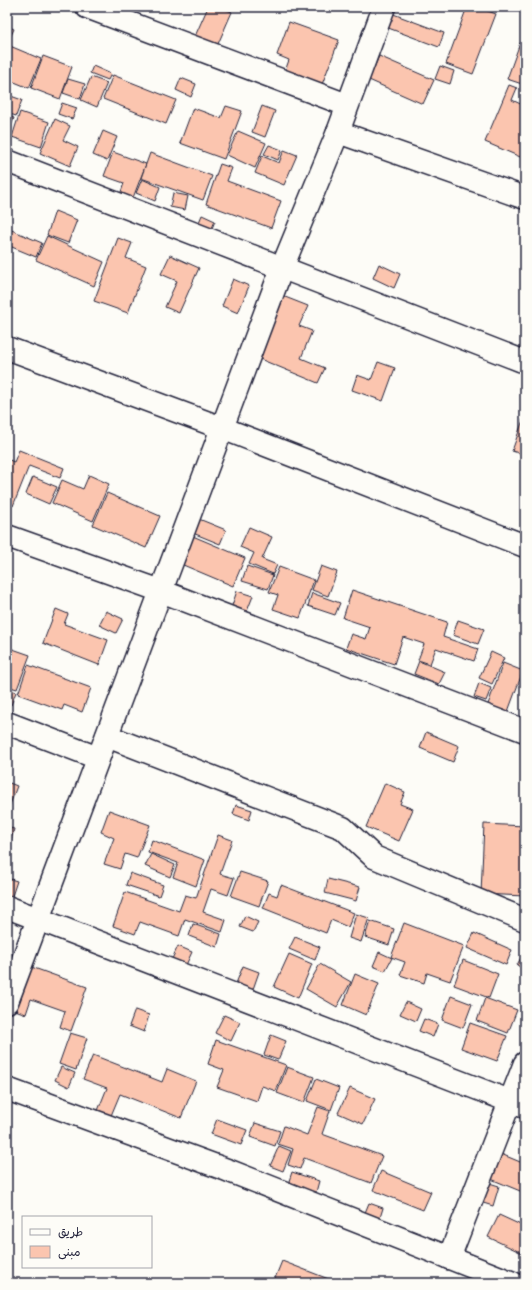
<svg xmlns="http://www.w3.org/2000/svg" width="532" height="1290" font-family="Pangolin,'Playpen Sans Arabic',sans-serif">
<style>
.building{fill:#fbc5af;stroke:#22223b}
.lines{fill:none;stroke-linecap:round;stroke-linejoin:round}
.minor-casing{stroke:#22223b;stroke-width:25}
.minor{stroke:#fdfcf7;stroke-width:22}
</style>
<rect width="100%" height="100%" fill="#fdfcf7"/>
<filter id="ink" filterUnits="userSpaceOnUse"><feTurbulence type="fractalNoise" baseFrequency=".025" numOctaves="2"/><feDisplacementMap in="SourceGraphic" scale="8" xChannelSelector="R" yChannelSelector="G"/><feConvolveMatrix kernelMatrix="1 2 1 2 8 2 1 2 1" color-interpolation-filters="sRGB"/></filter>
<g filter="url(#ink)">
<!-- building -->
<g class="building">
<polygon points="208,7 220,7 232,12 214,53 192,43"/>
<polygon points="467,7 477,7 496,14 473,74 446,64"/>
<polygon points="388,12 444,33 439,47 383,26"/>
<polygon points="289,22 339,40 321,87 284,74 289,60 277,55"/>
<polygon points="7,26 14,29 7,44"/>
<polygon points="520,43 525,45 525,85 507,79"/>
<polygon points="10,46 41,59 29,88 7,79 7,52"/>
<polygon points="43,56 72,67 60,99 31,88"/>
<polygon points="379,56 434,80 423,104 369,80"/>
<polygon points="93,66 111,74 108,80 90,73"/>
<polygon points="440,66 454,71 450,84 435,79"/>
<polygon points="113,75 176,100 166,124 103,99"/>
<polygon points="91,77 107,83 97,107 81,100"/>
<polygon points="181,78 196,84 191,97 176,90"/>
<polygon points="68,79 85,84 80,99 63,93"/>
<polygon points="509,85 517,88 512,100 525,106 525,159 485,142"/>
<polygon points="8,95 22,100 16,116 7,113"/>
<polygon points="62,103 77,108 72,119 58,114"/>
<polygon points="226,106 242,111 224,159 180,143 193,108 221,118"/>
<polygon points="262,106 275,111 265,137 252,132"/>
<polygon points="20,112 49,122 41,147 12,137"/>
<polygon points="7,115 14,118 8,134 7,134"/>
<polygon points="55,119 70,126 63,140 78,147 70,166 40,153"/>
<polygon points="103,131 117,137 107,161 93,155"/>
<polygon points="238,131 266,143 255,168 227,155"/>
<polygon points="269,145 282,150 278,160 264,154"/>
<polygon points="284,150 297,155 284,185 255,173 262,156 279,163"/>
<polygon points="113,152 146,164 131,203 119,198 124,183 104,176"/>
<polygon points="150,153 212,176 203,200 141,178"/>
<polygon points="220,164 232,168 227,181 281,201 271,228 206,204"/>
<polygon points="142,179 160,187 155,201 136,193"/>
<polygon points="173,193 188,196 185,210 170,207"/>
<polygon points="55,211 77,220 68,243 47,235"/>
<polygon points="202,215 215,221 210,233 197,227"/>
<polygon points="7,228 42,243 36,257 7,245"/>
<polygon points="47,236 104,262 94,286 36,260"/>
<polygon points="118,238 132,243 126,258 146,266 128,313 94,301"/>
<polygon points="170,255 199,268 179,313 165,307 177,281 161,274"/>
<polygon points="379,264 400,274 394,288 373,278"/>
<polygon points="233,279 249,286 238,313 222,306"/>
<polygon points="280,295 308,306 299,326 312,331 301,358 325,368 318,383 255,357"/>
<polygon points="378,362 395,368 383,401 352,390 357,375 371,380"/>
<polygon points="524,417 525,418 525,455 512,451"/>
<polygon points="19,450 64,468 60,478 29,466 13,506 7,504 7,459 14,462"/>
<polygon points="89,475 109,484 93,521 52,503 62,480 83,489"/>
<polygon points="33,477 57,487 49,504 26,494"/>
<polygon points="107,493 160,516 146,548 93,525"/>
<polygon points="194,517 226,530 220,544 188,531"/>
<polygon points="249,527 272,537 262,559 277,565 273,574 249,564 254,553 240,547"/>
<polygon points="188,534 245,558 233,586 176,562"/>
<polygon points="247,566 273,575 268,589 242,581"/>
<polygon points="321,566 337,572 328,596 312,590"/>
<polygon points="279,567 314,580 300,618 273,609 278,595 269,592"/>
<polygon points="352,590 447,622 443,637 478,649 474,661 436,648 430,664 418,660 424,644 403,637 394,664 346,648 351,634 366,639 370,627 343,618"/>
<polygon points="237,591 253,596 244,619 229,614"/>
<polygon points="312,593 340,603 335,615 308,606"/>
<polygon points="56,609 68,614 64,624 108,640 99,665 43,643"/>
<polygon points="106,611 123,619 116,633 99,625"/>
<polygon points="458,620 484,629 478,644 453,635"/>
<polygon points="7,647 30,655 17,689 7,686"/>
<polygon points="491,652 504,658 492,684 479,678"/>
<polygon points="419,661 445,672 439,684 414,674"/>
<polygon points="503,663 523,671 503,725 483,718"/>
<polygon points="28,665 91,688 82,712 64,705 62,710 18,694"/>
<polygon points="479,683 491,688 486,701 474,697"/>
<polygon points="7,688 16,692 11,705 7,704"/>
<polygon points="426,732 459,746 453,762 420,748"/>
<polygon points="7,782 17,786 8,810 7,809"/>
<polygon points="385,783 405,792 400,804 413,809 399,841 366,827"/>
<polygon points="236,805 252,810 249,820 233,814"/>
<polygon points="7,810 11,811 8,821 7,821"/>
<polygon points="109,810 150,825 137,858 125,854 120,869 104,864 114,838 101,832"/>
<polygon points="484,824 525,826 525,896 481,894"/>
<polygon points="7,827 14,829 7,856"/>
<polygon points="218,835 232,840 220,874 234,878 228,895 211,889 203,912 226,920 222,932 185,919 179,936 140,922 135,934 113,926 125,892 179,911 185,895 196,898"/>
<polygon points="152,840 205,860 196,886 173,877 178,863 148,852"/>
<polygon points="151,854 175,865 170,877 145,866"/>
<polygon points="240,872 268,881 259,906 231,896"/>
<polygon points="130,873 163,885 159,896 126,885"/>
<polygon points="7,878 17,881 11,899 7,897"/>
<polygon points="328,879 360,887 356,901 325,893"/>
<polygon points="281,885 354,913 348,927 331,920 326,933 263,908 269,893 277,896"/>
<polygon points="356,914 369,918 361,942 349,938"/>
<polygon points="245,916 258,922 253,932 240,927"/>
<polygon points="370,921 394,929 389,945 365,937"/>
<polygon points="404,923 464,946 450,981 427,973 424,983 400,975 405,962 391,957"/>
<polygon points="193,924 221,934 217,947 189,936"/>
<polygon points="474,933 512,950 506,965 467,948"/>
<polygon points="295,937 320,947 315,960 289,949"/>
<polygon points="178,946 192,952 186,965 172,959"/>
<polygon points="379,952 392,958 385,971 373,966"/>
<polygon points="289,954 312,964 298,998 274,987"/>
<polygon points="523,954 525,955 525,970 517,965"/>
<polygon points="463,960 498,974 489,998 454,985"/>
<polygon points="23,964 87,987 71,1031 60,1027 65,1011 31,999 26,1014 7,1007"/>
<polygon points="320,964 351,982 337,1007 306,989"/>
<polygon points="243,966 259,972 252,992 235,986"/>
<polygon points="355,974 379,984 366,1015 343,1005"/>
<polygon points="451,996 472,1004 463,1028 442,1020"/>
<polygon points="485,998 517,1010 508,1033 477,1021"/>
<polygon points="406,1002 421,1009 416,1021 400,1014"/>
<polygon points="135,1010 149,1015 144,1032 129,1026"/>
<polygon points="224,1015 240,1022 231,1041 215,1033"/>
<polygon points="424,1019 438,1024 433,1037 419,1031"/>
<polygon points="470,1023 507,1036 497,1061 461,1048"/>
<polygon points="70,1033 87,1038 76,1070 59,1064"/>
<polygon points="271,1035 286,1041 278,1060 264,1055"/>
<polygon points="216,1040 286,1065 276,1091 262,1086 257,1101 217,1087 224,1070 208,1064"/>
<polygon points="93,1055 162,1082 167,1069 196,1081 181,1118 120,1094 110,1118 97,1113 107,1088 83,1079"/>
<polygon points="61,1067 75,1073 69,1087 55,1080"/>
<polygon points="287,1067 314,1077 304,1103 277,1093"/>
<polygon points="316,1079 339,1088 331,1110 307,1101"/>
<polygon points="350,1088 375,1099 363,1124 338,1113"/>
<polygon points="318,1107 330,1111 322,1134 382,1156 371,1183 304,1158 300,1169 288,1165 293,1149 278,1144 284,1126 307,1135"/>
<polygon points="217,1119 247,1130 241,1145 211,1134"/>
<polygon points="255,1123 280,1131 275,1146 250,1137"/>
<polygon points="279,1146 291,1151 283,1171 270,1166"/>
<polygon points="501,1154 525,1164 525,1193 491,1179"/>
<polygon points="381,1171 431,1192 423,1210 373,1190"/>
<polygon points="292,1172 319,1181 315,1196 287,1187"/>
<polygon points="486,1182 499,1186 493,1206 480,1202"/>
<polygon points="369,1203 383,1208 379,1221 364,1215"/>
<polygon points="499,1215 525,1227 525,1245 522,1253 488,1237"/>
<polygon points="282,1261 339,1283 273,1283"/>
</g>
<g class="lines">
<!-- minor casing -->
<g class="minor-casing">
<g id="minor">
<polyline points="87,7 347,105"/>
<polyline points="338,132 525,198"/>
<polyline points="7,161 525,362"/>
<polyline points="7,348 222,428 525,546"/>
<polyline points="7,536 161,591 525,731"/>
<polyline points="7,723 98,758"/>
<polyline points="107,736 343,828 374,857 525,920"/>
<polyline points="7,907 525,1107"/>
<polyline points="7,1002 282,268 338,132 384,7"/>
<polyline points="7,1089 227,1170 513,1283"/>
<polyline points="449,1258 525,1063"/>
</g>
</g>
<!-- minor -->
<use href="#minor" class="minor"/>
</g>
</g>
<!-- margin -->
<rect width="532" height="1290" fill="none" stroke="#fdfcf7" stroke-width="24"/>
<rect x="12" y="12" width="508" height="1266" fill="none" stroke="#22223b" stroke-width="1.5" filter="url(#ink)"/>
<!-- legend -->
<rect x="22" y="1216" width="130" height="52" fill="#fdfcf7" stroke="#a5a5ac"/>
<rect x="30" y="1229" width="20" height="6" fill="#fdfcf7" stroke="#a5a5ac"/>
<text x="58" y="1236" font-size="12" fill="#22223b">طريق</text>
<rect x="30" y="1246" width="20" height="12" fill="#fbc5af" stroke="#a5a5ac"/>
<text x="58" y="1256" font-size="12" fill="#22223b">مبنى</text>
</svg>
